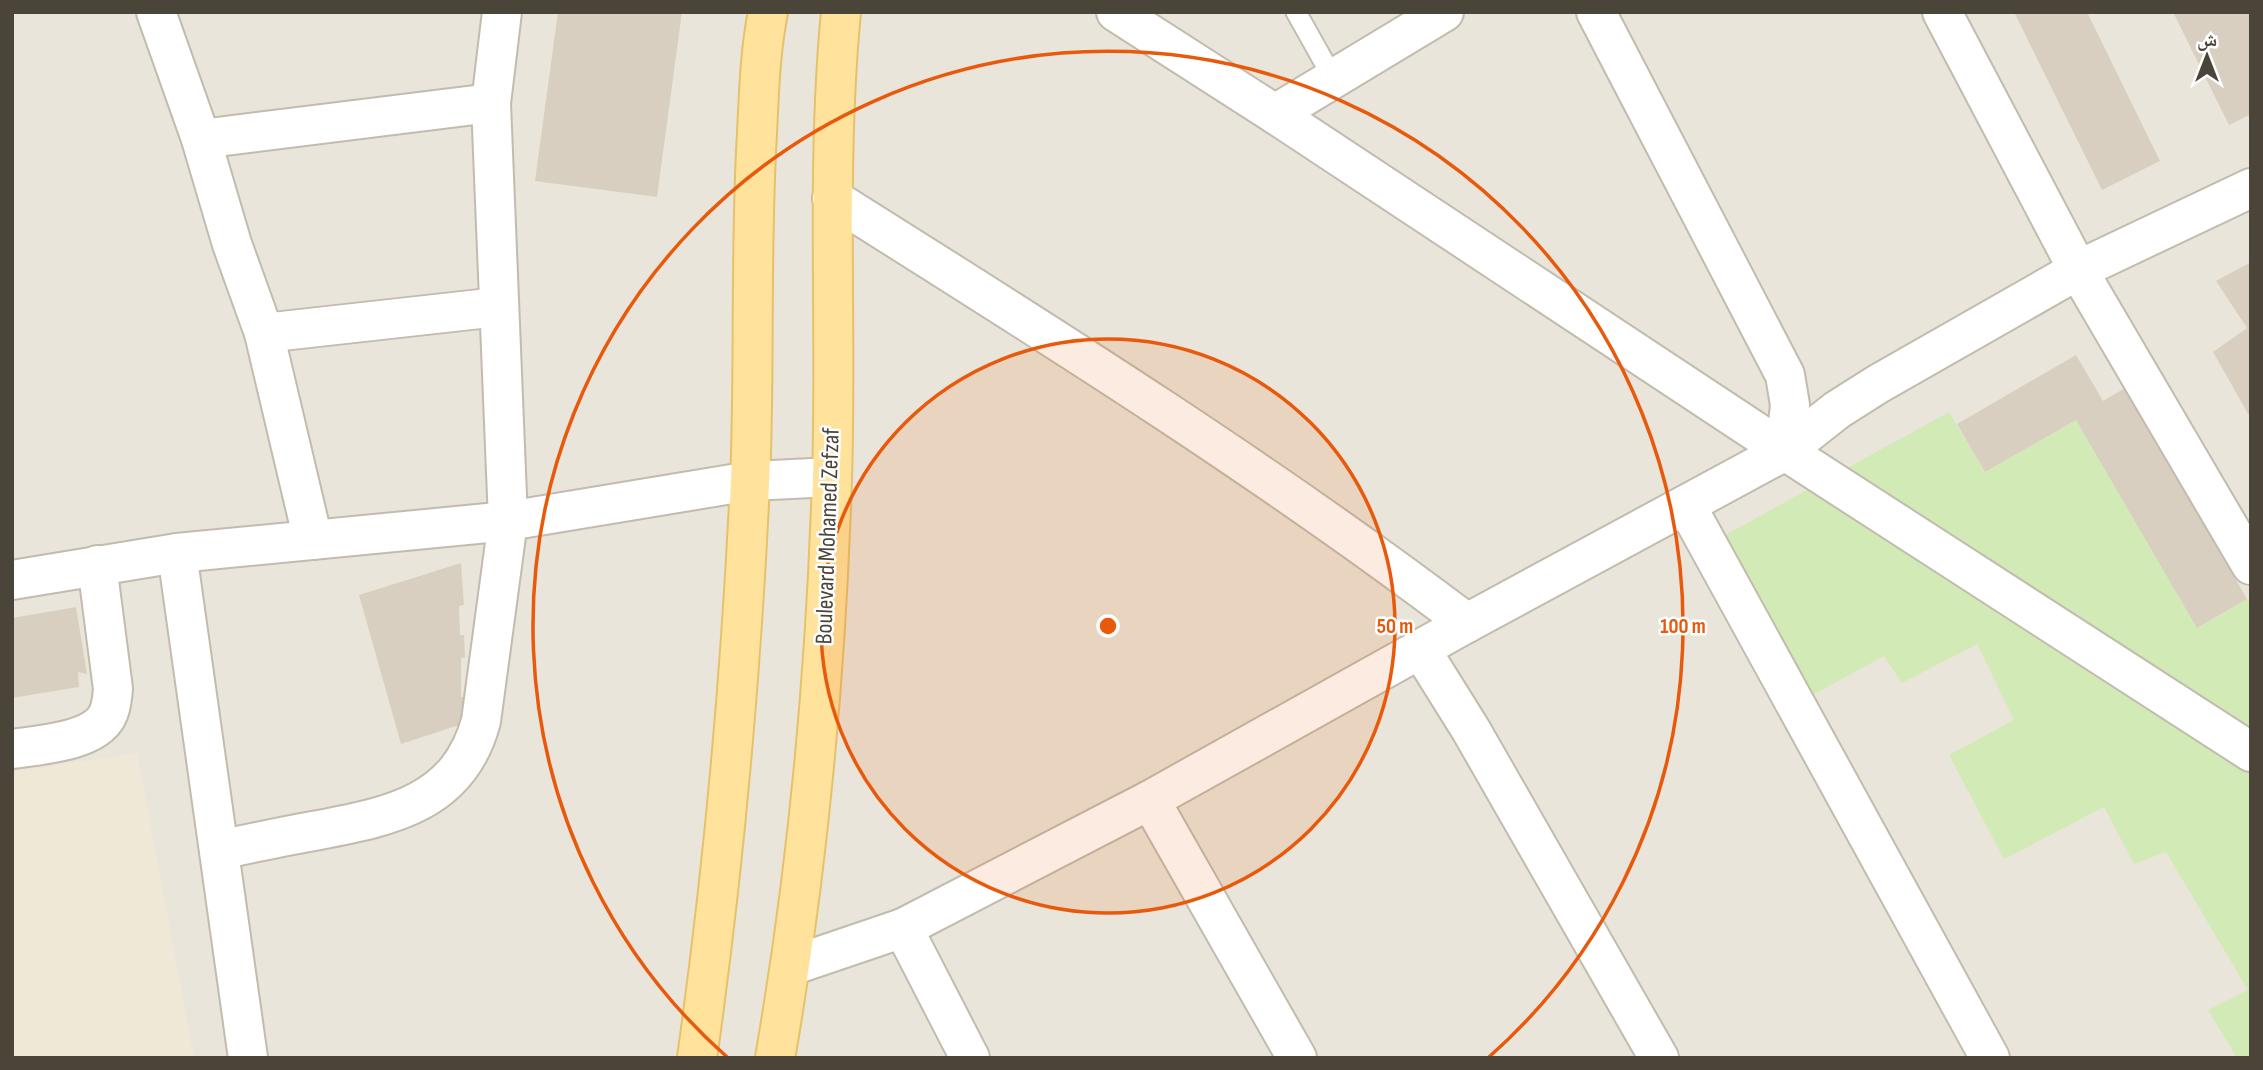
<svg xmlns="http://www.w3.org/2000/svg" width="2263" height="1070" font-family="'Sofia Sans Condensed','Noto Naskh Arabic',sans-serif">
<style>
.residential{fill:#eae5da}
.education{fill:#efe8d6}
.green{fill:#d2eab5}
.building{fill:#d8cfc1}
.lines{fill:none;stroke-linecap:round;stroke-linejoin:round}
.service-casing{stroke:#c2bbae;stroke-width:23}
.minor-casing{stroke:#c2bbae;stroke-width:42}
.primary-casing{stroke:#e6c16a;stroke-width:42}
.service{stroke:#fff;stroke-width:19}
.minor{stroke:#fff;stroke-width:38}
.primary{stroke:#ffe39c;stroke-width:38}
.ring{fill:none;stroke:#e8590c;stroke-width:3.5}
.labels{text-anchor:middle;stroke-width:5;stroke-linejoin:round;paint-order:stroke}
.street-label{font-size:24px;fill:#4b4439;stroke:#fff}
.centre{fill:#e8590c;stroke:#fff;stroke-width:3.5}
.ring-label{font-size:21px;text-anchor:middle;font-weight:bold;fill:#e8590c;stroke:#fff;stroke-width:5;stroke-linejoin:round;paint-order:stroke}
</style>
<rect width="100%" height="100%" fill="#f6f3ec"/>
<!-- residential -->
<rect class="residential" x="12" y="12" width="2239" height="1046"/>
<!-- education -->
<polygon class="education" points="137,753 194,1058 12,1058 12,772"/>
<!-- green -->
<polygon class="green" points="1949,412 1985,472 2076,420 2198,628 2247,599 2251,605 2251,1058 2237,1058 2208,1010 2248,990 2166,852 2134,864 2104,807 2004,859 1949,755 2014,720 1977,644 1902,683 1884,656 1807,698 1684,474 1720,538"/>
<!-- building -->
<g class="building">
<polygon points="558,12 682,12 657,197 535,181"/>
<polygon points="2014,12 2087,12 2160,161 2102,190"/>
<polygon points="2173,12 2249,12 2251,114 2229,125"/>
<polygon points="2251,262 2251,419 2213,352 2247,328 2216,281"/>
<polygon points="2076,355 2103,401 2125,388 2247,599 2197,628 2076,420 1985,472 1957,424"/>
<polygon points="461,563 464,605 459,606 460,635 464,635 465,657 461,658 461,697 465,697 465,723 401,744 359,595"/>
<polygon points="76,607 87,674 78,672 79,687 12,698 12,618"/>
</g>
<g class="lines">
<!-- service casing -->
<g class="service-casing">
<polyline id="service" points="1296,12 1333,78"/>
</g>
<!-- minor casing -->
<g class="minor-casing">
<g id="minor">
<polyline points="156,12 201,139 232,244 264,333 313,540"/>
<polyline points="1116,12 1275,114 1785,451 2251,752"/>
<polyline points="1596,12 1785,375 1790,405 1785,451"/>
<polyline points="1942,12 2078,270 2251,565"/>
<polyline points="1275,114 1444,12"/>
<polyline points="201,139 491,103"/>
<path d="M832,198C1048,334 1264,469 1467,623"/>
<polyline points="264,333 498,307"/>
<polyline points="1686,505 1990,1058"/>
<polyline points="177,553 248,1058"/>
<polyline points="12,580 177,553 508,521 750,481 832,477"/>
<polyline points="1421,650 1471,730 1659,1058"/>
<path d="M12,749C39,745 93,742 107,716C112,707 112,698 113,689L97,565"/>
<polyline points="1150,800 1297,1058"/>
<path d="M219,850C252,843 285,836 319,830C392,816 459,803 481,721L508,521L491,103L502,12"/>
<polyline points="903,928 970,1058"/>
<polyline points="791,966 903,928 1150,800 1467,623 1785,451 1837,410 1878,384 2078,270 2251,188"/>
</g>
</g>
<!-- primary casing -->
<g class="primary-casing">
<g id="primary">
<path d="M697,1058C724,867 741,675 750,483C755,366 750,250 757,133C759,93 760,52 768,12"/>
<path d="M775,1058C808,869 826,670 832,478C837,323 826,167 841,12"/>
</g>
</g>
<!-- service -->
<use href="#service" class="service"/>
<!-- minor -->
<use href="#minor" class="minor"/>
<!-- primary -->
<use href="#primary" class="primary"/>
</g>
<!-- distance rings -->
<circle cx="1108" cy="626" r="287" fill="#e8590c" fill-opacity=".12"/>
<g class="ring">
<circle cx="1108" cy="626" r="287"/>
<path d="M727 1057A575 575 0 1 1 1489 1057"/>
</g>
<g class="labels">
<!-- street labels -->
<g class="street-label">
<text transform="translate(827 536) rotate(-88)" y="8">Boulevard Mohamed Zefzaf</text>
</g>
</g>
<circle cx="1108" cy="626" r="10" class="centre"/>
<g class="ring-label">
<text x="1395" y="633">50 m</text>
<text x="1683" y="633">100 m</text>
</g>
<!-- border -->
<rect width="2263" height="1070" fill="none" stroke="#4b4439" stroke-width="28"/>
<!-- north arrow -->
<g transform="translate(2207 56)" stroke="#ffffff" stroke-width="5" paint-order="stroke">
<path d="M0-5L12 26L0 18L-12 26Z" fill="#4b4439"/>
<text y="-10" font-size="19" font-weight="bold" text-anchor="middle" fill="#4b4439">ش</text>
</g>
</svg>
